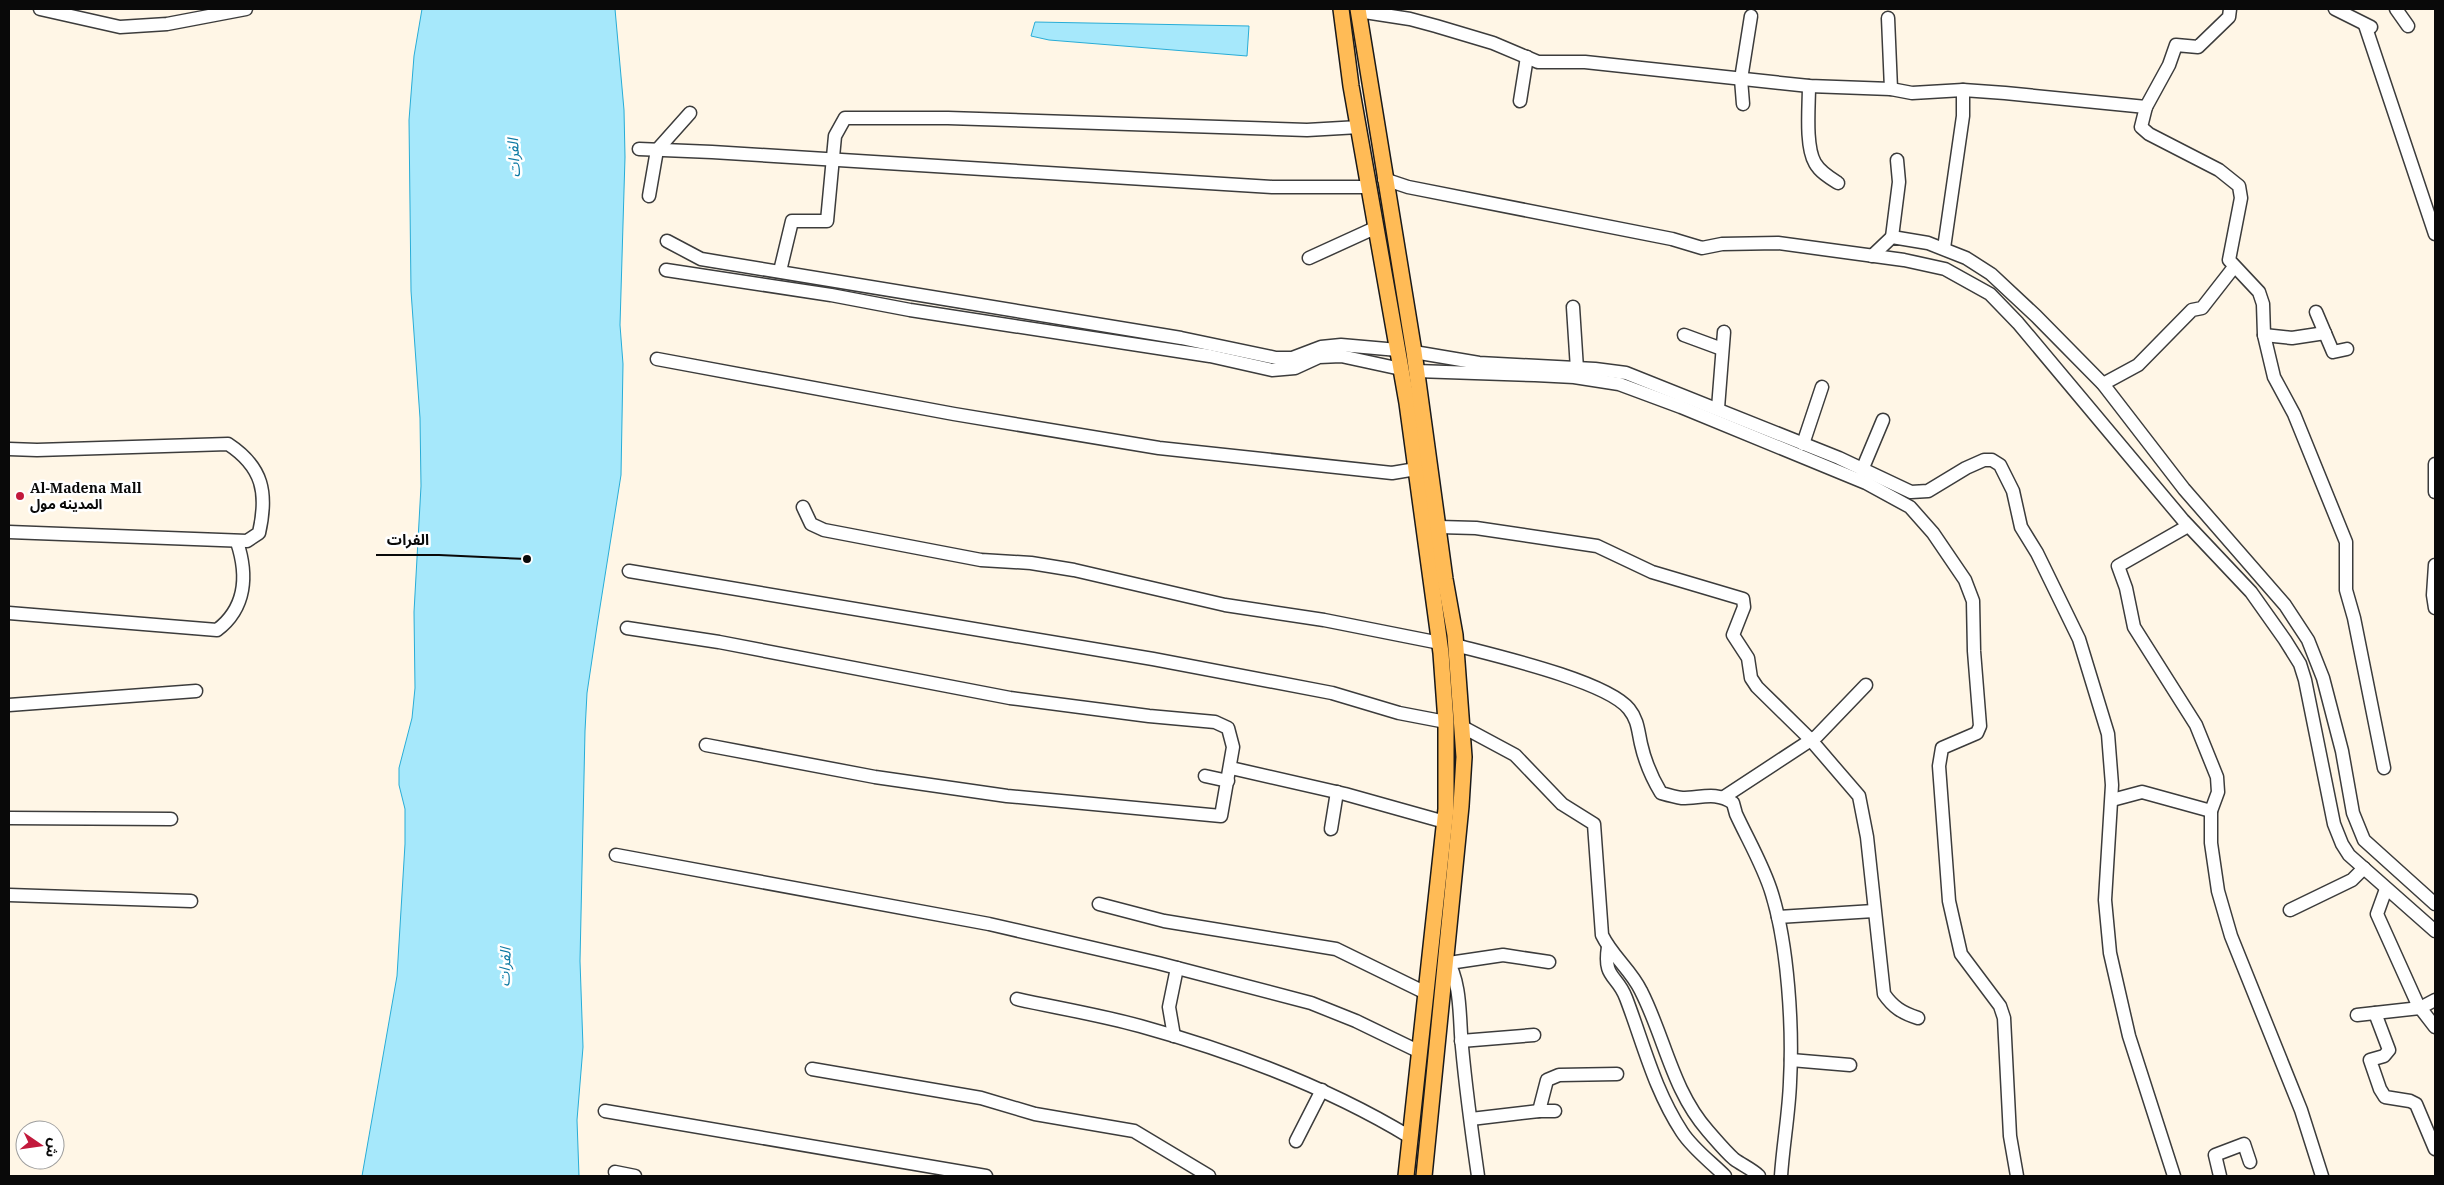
<svg xmlns="http://www.w3.org/2000/svg" width="2444" height="1185" font-family="'Noto Serif','Noto Sans Arabic',serif">
<style>
.water{fill:#a6e8fb;stroke:#28add7}
.lines{fill:none;stroke-linecap:round;stroke-linejoin:round}
.minor-casing{stroke:#3c3c3c;stroke-width:15}
.major-casing{stroke:#1a1a1a;stroke-width:18}
.minor{stroke:#fff;stroke-width:12}
.major{stroke:#ffbb56;stroke-width:15}
.poi-dot{fill:#c2193c;stroke:#fff;stroke-width:2}
.labels{text-anchor:middle;stroke-width:5;stroke-linejoin:round;paint-order:stroke}
.poi-label{font-size:14px;font-weight:bold;fill:#090909;stroke:#fff;text-anchor:start}
.water-label{font-size:15px;font-style:italic;fill:#0c78a2;stroke:#fff}
.leader{fill:none;stroke:#090909;stroke-width:2}
.callout-dot{fill:#090909;stroke:#fff;stroke-width:2}
.callout-label{font-size:15px;text-anchor:middle;font-weight:bold;fill:#090909;stroke:#fff;stroke-width:5;stroke-linejoin:round;paint-order:stroke}
</style>
<rect width="100%" height="100%" fill="#fff6e6"/>
<!-- water -->
<g class="water">
<polygon points="422,9 615,9 624,110 625,157 620,325 623,364 621,475 597,626 587,693 585,731 580,961 583,1047 577,1120 579,1176 362,1176 397,976 405,844 405,809 399,785 399,768 412,718 415,688 414,612 421,486 420,418 411,291 409,120 414,56"/>
<polygon points="1035,22 1249,26 1247,56 1049,40 1031,36"/>
</g>
<g class="lines">
<!-- minor casing -->
<g class="minor-casing">
<g id="minor">
<polyline points="40,9 120,27 167,24 246,9"/>
<polyline points="2335,9 2371,27"/>
<polyline points="2396,9 2408,26"/>
<polyline points="1358,11 1410,19 1436,26 1493,43 1538,62 1585,62 1809,86 1891,89 1912,93 1963,90 2005,93 2146,107 2169,65 2176,45 2198,47 2229,17 2230,9"/>
<polyline points="1888,18 1891,89"/>
<polyline points="2365,25 2435,234"/>
<path d="M1809,86C1809,106 1805,146 1815,163C1820,172 1830,178 1838,183"/>
<polyline points="1520,101 1527,57"/>
<polyline points="1743,104 1741,79 1751,16"/>
<polyline points="2146,107 2141,127 2149,134 2219,170 2239,186 2241,198 2229,260 2259,292 2263,304 2264,335 2274,377 2294,414 2346,542 2346,590 2354,618 2384,768"/>
<polyline points="639,149 712,152 1272,187 1370,187"/>
<polyline points="1384,179 1408,187 1672,239 1702,248 1722,244 1778,243 1904,260 1945,269 1990,294 2018,323 2183,520 2251,592 2285,640 2300,664 2305,680 2334,824 2342,844 2349,855 2435,931"/>
<polyline points="649,196 657,150 690,113"/>
<polyline points="1892,237 1899,182 1897,160"/>
<polyline points="667,241 701,259 1181,338 1276,358 1292,358 1321,347 1341,345 1398,350"/>
<polyline points="1944,248 1963,116 1963,90"/>
<polyline points="1872,256 1892,237 1928,243 1966,258 1991,274 2036,316 2103,384 2184,489 2285,605 2308,640 2323,678 2342,751 2353,813 2364,840 2435,904"/>
<polyline points="1309,258 1377,227"/>
<polyline points="666,270 831,295 910,310 1210,356 1272,370 1295,368 1319,357 1341,356 1401,369"/>
<polyline points="780,271 792,221 827,221 835,136 845,118 948,118 1307,130 1359,127"/>
<polyline points="1573,307 1577,369"/>
<polyline points="2316,312 2333,352 2347,349"/>
<polyline points="1684,335 1722,349"/>
<polyline points="2264,335 2292,338 2325,333"/>
<polyline points="1414,352 1479,363 1595,369 1626,373 1839,458 1911,492 1928,491 1966,468 1984,460 1992,460 2000,465 2013,491 2021,527 2037,553 2079,639 2108,734 2112,785 2105,900 2110,953 2129,1036 2174,1176"/>
<polyline points="657,359 954,414 1159,448 1392,473 1416,469"/>
<polyline points="1416,371 1535,375 1574,377 1619,384 1681,407 1866,483 1910,507 1933,533 1965,580 1973,601 1974,651 1980,726 1977,733 1942,748 1939,766 1949,901 1961,954 2000,1006 2004,1018 2010,1136 2017,1176"/>
<polyline points="2103,384 2138,365 2192,310 2202,308 2234,267"/>
<polyline points="1718,408 1724,332"/>
<polyline points="1803,444 1822,387"/>
<path d="M9,449L37,450L228,444C263,467 268,493 259,533L247,541L9,532"/>
<polyline points="2435,464 2435,492"/>
<polyline points="1862,470 1883,420"/>
<polyline points="803,507 811,524 824,530 981,560 1031,563 1074,570 1225,605 1324,620 1440,643"/>
<polyline points="2188,526 2118,566 2126,588 2134,627 2196,725 2217,777 2218,792 2211,811 2211,843 2218,891 2231,936 2301,1110 2322,1176"/>
<path d="M1439,527L1476,528L1597,546L1652,572L1743,599L1744,607L1733,635L1748,658L1751,678L1757,687L1810,739L1859,796L1867,837L1884,994C1893,1007 1902,1013 1918,1018"/>
<polyline points="2435,565 2433,595 2435,608"/>
<polyline points="629,571 1153,659 1332,693 1399,713 1446,722"/>
<path d="M9,613L217,630C246,608 248,575 237,542"/>
<polyline points="627,628 719,642 1010,698 1149,716 1215,722 1228,728 1233,747 1221,816 1007,796 875,777 706,745"/>
<path d="M1455,645C1493,655 1607,681 1629,709C1638,720 1638,731 1641,744C1645,762 1652,778 1661,793C1668,795 1675,797 1682,798C1701,798 1716,791 1733,803L1736,814C1748,840 1764,867 1772,894C1788,946 1793,1027 1790,1082C1789,1113 1783,1145 1781,1176"/>
<polyline points="9,705 196,691"/>
<path d="M1461,726L1515,755L1562,804L1594,824L1602,935C1612,956 1631,970 1641,991C1665,1038 1672,1090 1708,1131C1716,1140 1725,1151 1734,1159C1742,1165 1752,1169 1759,1176"/>
<polyline points="1231,768 1345,794 1445,822"/>
<polyline points="1205,776 1228,781"/>
<polyline points="1724,797 1817,736 1866,685"/>
<polyline points="2112,800 2142,792 2211,811"/>
<polyline points="9,818 171,819"/>
<polyline points="1331,829 1337,792"/>
<polyline points="616,855 989,924 1158,963 1311,1003 1356,1021 1420,1052"/>
<polyline points="2386,889 2377,914 2418,1005 2435,1027"/>
<polyline points="9,895 191,901"/>
<polyline points="1099,904 1164,921 1336,949 1426,993"/>
<polyline points="2290,910 2352,880 2364,868"/>
<polyline points="1778,917 1874,911"/>
<path d="M1608,947C1603,979 1617,974 1626,998C1644,1045 1654,1089 1682,1132C1693,1149 1711,1162 1725,1176"/>
<path d="M1446,958C1462,983 1459,1019 1462,1047C1466,1090 1472,1134 1478,1176"/>
<polyline points="1449,963 1503,955 1549,962"/>
<path d="M1017,999C1058,1008 1100,1015 1140,1026C1234,1052 1326,1086 1410,1137"/>
<polyline points="2375,1013 2389,1050 2384,1056 2370,1060 2380,1089 2385,1097 2410,1101 2416,1104 2435,1149"/>
<polyline points="2357,1015 2420,1008 2435,1000"/>
<polyline points="1174,1036 1169,1007 1177,968"/>
<polyline points="1461,1041 1534,1035"/>
<polyline points="1791,1060 1850,1065"/>
<polyline points="812,1069 981,1098 1035,1114 1134,1131 1209,1176"/>
<polyline points="605,1111 986,1176"/>
<polyline points="1539,1111 1547,1080 1559,1075 1617,1074"/>
<polyline points="1471,1119 1539,1111 1555,1111"/>
<polyline points="1296,1141 1322,1090"/>
<polyline points="615,1172 635,1176"/>
<polyline points="2220,1176 2215,1155 2244,1144 2250,1162"/>
</g>
</g>
<!-- major casing -->
<g class="major-casing">
<g id="major">
<polyline points="1341,9 1351,86 1407,403 1441,653 1446,722 1446,809 1406,1176"/>
<polyline points="1358,9 1414,352 1445,579 1455,635 1464,757 1461,806 1424,1176"/>
</g>
</g>
<!-- minor -->
<use href="#minor" class="minor"/>
<!-- major -->
<use href="#major" class="major"/>
</g>
<!-- markers -->
<circle class="poi-dot" cx="20" cy="496" r="5"/>
<g class="labels">
<!-- poi labels -->
<g class="poi-label">
<text x="30" y="493">Al-Madena Mall<tspan x="30" dy="16">المدينه مول</tspan></text>
</g>
<!-- water labels -->
<g class="water-label">
<text transform="translate(514 158) rotate(-93)" y="5">الفرات</text>
<text transform="translate(505 967) rotate(-88)" y="5">الفرات</text>
</g>
</g>
<!-- callouts -->
<path class="leader" d="M527 559L439 555H376"/>
<circle class="callout-dot" cx="527" cy="559" r="5"/>
<g class="callout-label">
<text x="408" y="545">الفرات</text>
</g>
<!-- border -->
<rect width="2444" height="1185" fill="none" stroke="#090909" stroke-width="20"/>
<!-- north arrow -->
<g transform="translate(40 1145) rotate(103)"><circle r="24" fill="#ffffff" stroke="#9d9d9d"/>
<path d="M0-4L9 19L0 12L-9 19Z" fill="#c2193c"/>
<text y="-8" font-size="14" font-weight="bold" text-anchor="middle" fill="#090909">ش</text>
</g>
</svg>
